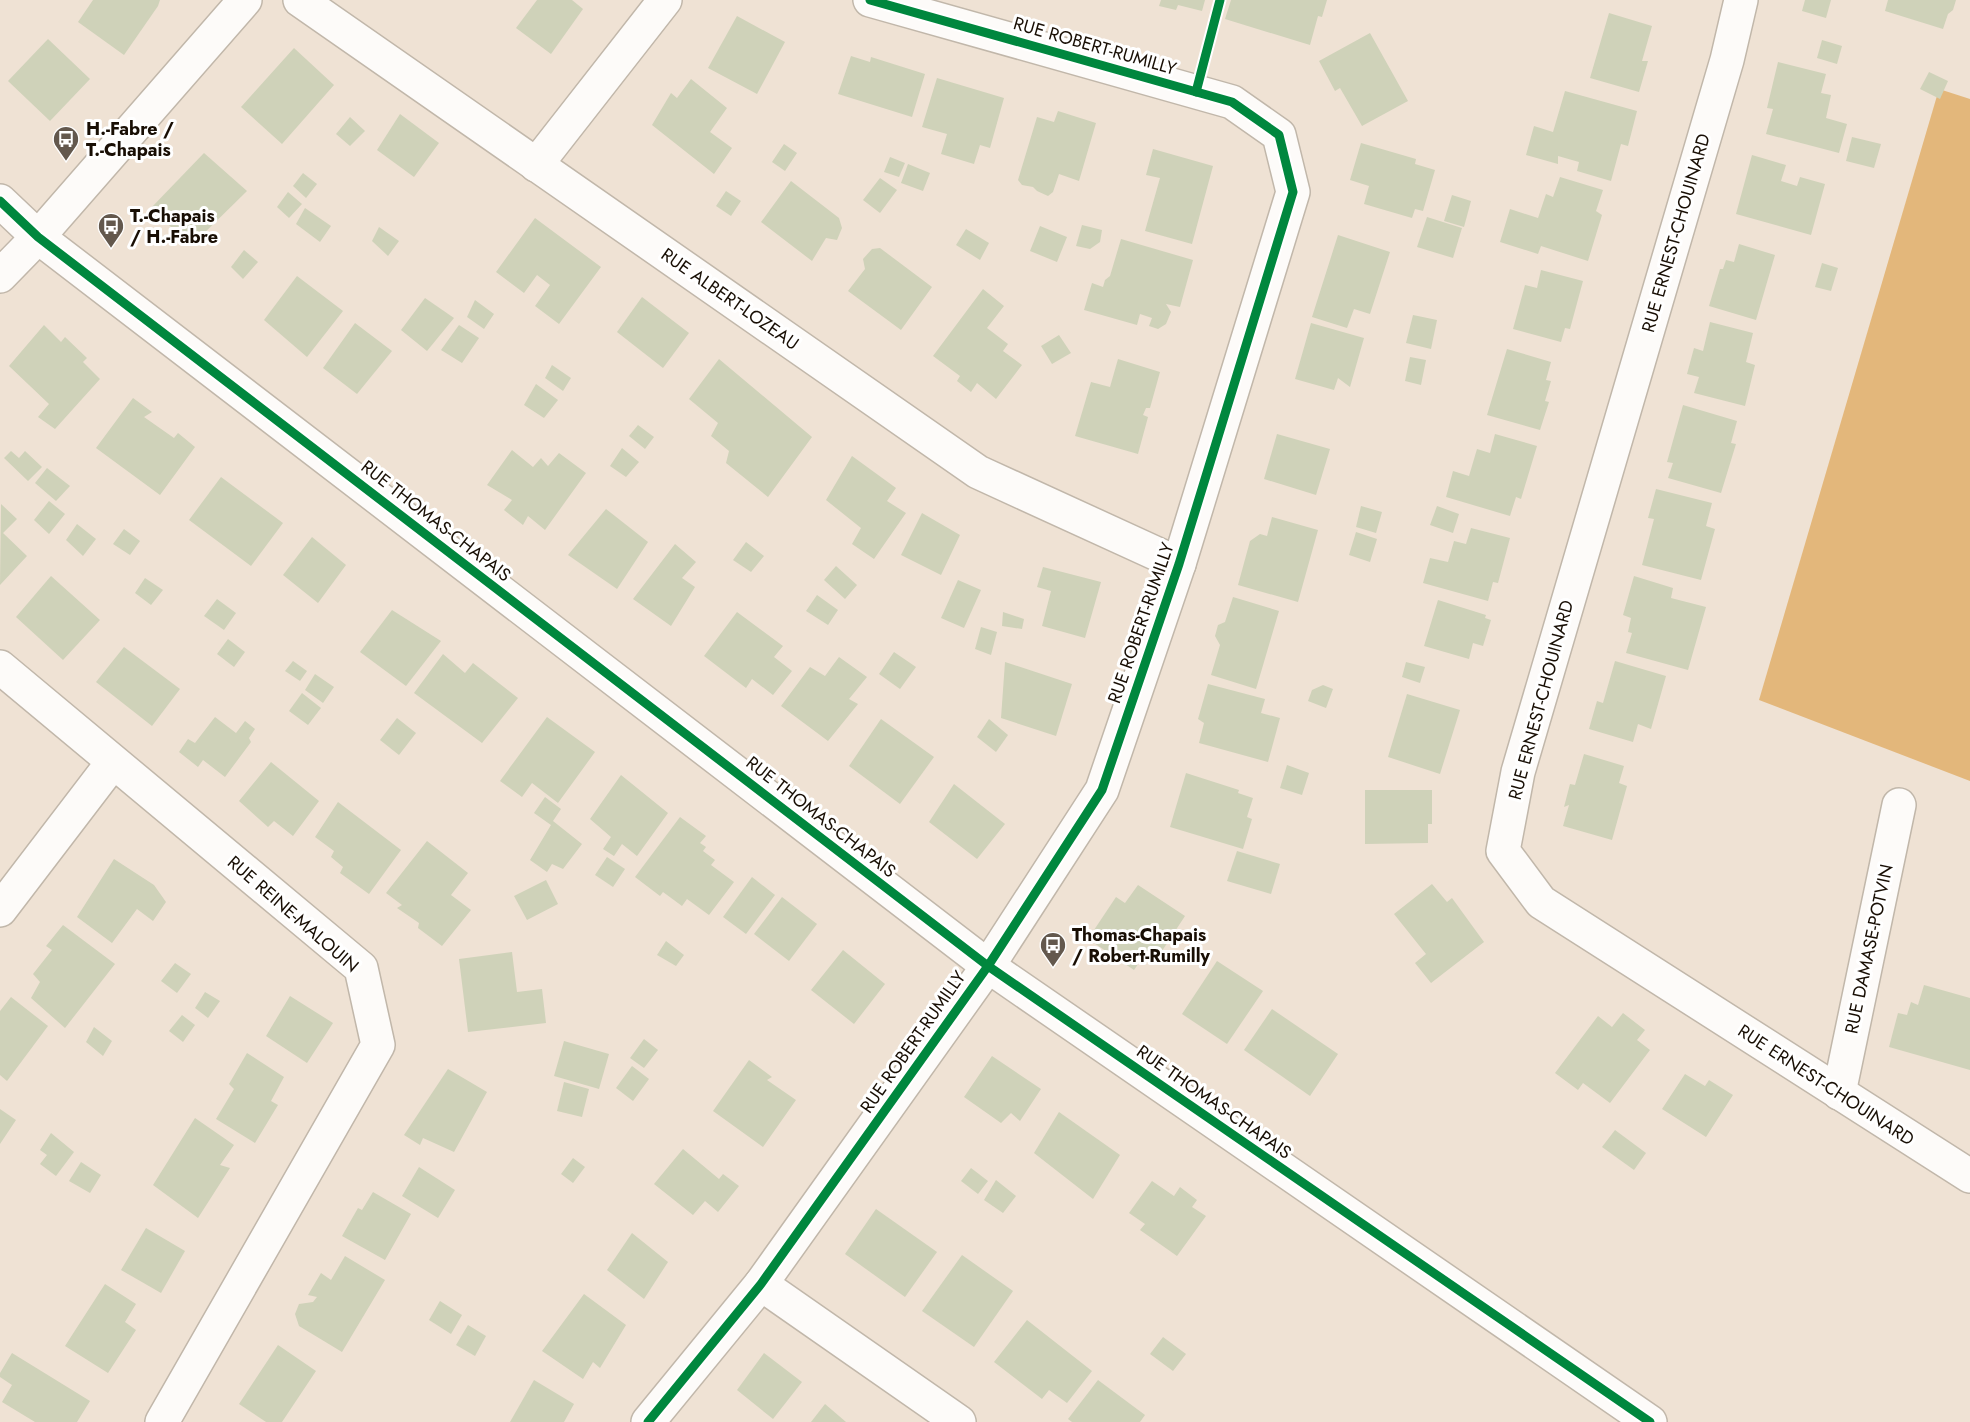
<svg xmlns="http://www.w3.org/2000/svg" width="1970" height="1422" font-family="Jost,sans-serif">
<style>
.forest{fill:#e3b77b}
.building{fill:#cfd2b9}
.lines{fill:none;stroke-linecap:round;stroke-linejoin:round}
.minor-casing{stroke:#c1b7aa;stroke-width:36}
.minor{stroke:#fdfbf9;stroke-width:33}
.cycleway-casing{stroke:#fff;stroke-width:13}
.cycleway{stroke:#00873e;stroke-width:9}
.labels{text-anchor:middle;stroke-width:6;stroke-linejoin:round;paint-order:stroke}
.street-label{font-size:18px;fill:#180e04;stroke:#fff}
.poi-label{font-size:18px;font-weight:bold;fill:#180e04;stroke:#fff;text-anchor:start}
</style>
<rect width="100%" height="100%" fill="#efe2d4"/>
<!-- forest -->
<polygon class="forest" points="1939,89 1970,99 1970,781 1759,700"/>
<!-- building -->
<g class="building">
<polygon points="93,0 160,0 158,6 124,55 78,22"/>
<polygon points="537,0 572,0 583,9 551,54 516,28"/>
<polygon points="1161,0 1205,0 1202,11 1178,5 1176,10 1159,6"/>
<polygon points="1231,0 1327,0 1322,17 1318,16 1310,45 1225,19"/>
<polygon points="1805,0 1831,0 1826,18 1802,11"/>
<polygon points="1888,0 1956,0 1953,10 1948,14 1943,29 1885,11"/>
<polygon points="1609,13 1652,26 1642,61 1648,61 1639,92 1590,78"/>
<polygon points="737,16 785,42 757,94 708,68"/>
<polygon points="1370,33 1408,101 1362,126 1340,88 1335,91 1319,61"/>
<polygon points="48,39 90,79 50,121 8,81"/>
<polygon points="1822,40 1842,46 1837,64 1817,58"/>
<polygon points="294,48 334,85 282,144 241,107"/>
<polygon points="851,56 870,62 871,57 925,74 912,117 838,94"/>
<polygon points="1778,62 1826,74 1821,93 1831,95 1826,118 1847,124 1839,153 1766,134 1773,109 1767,108"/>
<polygon points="1929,72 1948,81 1940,99 1920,89"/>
<polygon points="937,78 1004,98 990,148 980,145 974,164 941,154 947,134 922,127"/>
<polygon points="691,79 727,108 710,132 732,148 714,174 652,125 671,93 677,98"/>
<polygon points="1565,91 1637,111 1628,146 1621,144 1611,181 1577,171 1579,162 1558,156 1558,164 1526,155 1534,126 1553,132"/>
<polygon points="1058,111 1096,123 1079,181 1059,174 1053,192 1048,196 1037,191 1033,187 1022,185 1018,180 1037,117 1054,122"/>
<polygon points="400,114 439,143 414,177 377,150"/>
<polygon points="350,117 365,131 350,146 336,134"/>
<polygon points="1852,137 1881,144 1874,168 1846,161"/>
<polygon points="1361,143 1416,159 1415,164 1435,170 1423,211 1415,209 1412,218 1364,204 1369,186 1350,180"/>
<polygon points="784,144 797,153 785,171 772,162"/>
<polygon points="1153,149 1213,166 1192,244 1145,231 1160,178 1146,175"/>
<polygon points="204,153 247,191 191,246 151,208"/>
<polygon points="1752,155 1786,165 1781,181 1797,186 1800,177 1825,184 1811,235 1736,214"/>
<polygon points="890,157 905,163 899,177 884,172"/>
<polygon points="908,164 930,173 923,191 901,183"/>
<polygon points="303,173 317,184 306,198 293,186"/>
<polygon points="1560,177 1603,190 1596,211 1602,215 1588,261 1541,246 1538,254 1500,242 1510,209 1538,218 1546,194 1553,197"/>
<polygon points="880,178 897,190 880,213 863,200"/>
<polygon points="791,181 839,218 842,228 837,240 826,238 812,261 761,222"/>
<polygon points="726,191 741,201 731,216 716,206"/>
<polygon points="288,192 302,204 289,218 277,207"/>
<polygon points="1452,195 1471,201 1464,227 1444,221"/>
<polygon points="305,208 331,226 320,242 296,224"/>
<polygon points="1427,217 1462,228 1453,258 1417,247"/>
<polygon points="535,218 601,267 559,324 535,306 550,285 537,275 524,293 496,272"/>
<polygon points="1082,225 1102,230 1100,242 1090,249 1076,246"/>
<polygon points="1040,226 1067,237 1057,262 1030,251"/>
<polygon points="379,227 399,241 388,256 372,241"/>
<polygon points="966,229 989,243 980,260 956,245"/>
<polygon points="1338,235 1390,252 1370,314 1354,309 1347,328 1312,317"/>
<polygon points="1121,239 1193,260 1180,307 1166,304 1171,312 1166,324 1158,329 1149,326 1152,318 1140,314 1137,325 1084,310 1092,283 1103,287 1105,280 1110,276"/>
<polygon points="1739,244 1775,255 1756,320 1709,306 1720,269 1723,269 1726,260 1734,262"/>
<polygon points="880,248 932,287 901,330 848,291 865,269 863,259 872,249"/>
<polygon points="244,250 258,262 243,279 231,267"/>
<polygon points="1822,263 1838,268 1831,291 1815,287"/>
<polygon points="1541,270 1583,281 1570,329 1565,328 1561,342 1513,329 1525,285 1537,288"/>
<polygon points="297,276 343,311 307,357 264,320"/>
<polygon points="983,289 1004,306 987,328 1008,344 1003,351 1022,365 996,399 977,383 971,392 957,381 960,376 933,356"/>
<polygon points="642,297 689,333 663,368 617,332"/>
<polygon points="425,298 454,318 427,351 401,330"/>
<polygon points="475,300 494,314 484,329 467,317"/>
<polygon points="1413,315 1437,320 1431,349 1406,343"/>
<polygon points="1710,322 1753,333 1746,362 1755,365 1745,406 1694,393 1699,377 1687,374 1694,348 1703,351"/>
<polygon points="355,323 392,351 357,394 323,368"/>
<polygon points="1311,323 1364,338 1350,387 1338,378 1334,390 1295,379"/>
<polygon points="44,325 61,342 65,337 87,358 83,362 100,379 55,429 38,417 49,404 9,366"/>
<polygon points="459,325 479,338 462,363 441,350"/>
<polygon points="1059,335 1071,353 1052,364 1041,346"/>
<polygon points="1507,349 1551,362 1546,380 1551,381 1545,401 1549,402 1540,430 1487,415"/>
<polygon points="1410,357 1426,360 1421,385 1405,381"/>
<polygon points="719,359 812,437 768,497 726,463 729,451 711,436 718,423 689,399"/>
<polygon points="1118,359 1160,372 1150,408 1146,408 1143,415 1148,417 1138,454 1075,436 1091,382 1110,387"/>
<polygon points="552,365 571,378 563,391 545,378"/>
<polygon points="536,384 558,400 544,418 524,405"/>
<polygon points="133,398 152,412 144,417 174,438 178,433 195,447 160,495 96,448"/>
<polygon points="1683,405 1737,421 1731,443 1736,444 1721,493 1668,478 1673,463 1667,462"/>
<polygon points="638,425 654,437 645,449 629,436"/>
<polygon points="1277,434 1330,449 1316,495 1264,479"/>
<polygon points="1495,434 1537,446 1521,499 1516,497 1510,516 1446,497 1453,471 1469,476 1477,449 1490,453"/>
<polygon points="622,448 639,462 626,477 610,466"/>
<polygon points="512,450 533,467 541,458 548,466 559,453 586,473 545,530 528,516 523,525 504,510 512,500 487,485"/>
<polygon points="11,451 19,458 25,451 42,467 28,481 4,458"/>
<polygon points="852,456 896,488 887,501 906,513 874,559 852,544 861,528 826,500"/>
<polygon points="47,468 70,486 56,501 35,483"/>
<polygon points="221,477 283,523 251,566 189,520"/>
<polygon points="1656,489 1712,503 1706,526 1715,529 1701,580 1642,565 1654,519 1648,518"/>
<polygon points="49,501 65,514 49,534 34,520"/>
<polygon points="1,504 17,519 3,533 27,556 0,585"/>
<polygon points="1361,506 1382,512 1376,533 1356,527"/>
<polygon points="1437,506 1459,514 1453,533 1430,525"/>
<polygon points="606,509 648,542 617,589 568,555"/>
<polygon points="922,513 960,535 941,575 901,555"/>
<polygon points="1272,517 1318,530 1298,602 1238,585 1250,541 1260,534 1267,536"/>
<polygon points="77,524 96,539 83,556 66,540"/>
<polygon points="1471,528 1510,538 1498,583 1493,582 1488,601 1423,583 1430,558 1448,562 1454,541 1466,544"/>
<polygon points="124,529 140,541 130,555 113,544"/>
<polygon points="1356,532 1377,539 1370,562 1349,555"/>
<polygon points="312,537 346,565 318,603 283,575"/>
<polygon points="746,542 764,556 751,572 733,560"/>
<polygon points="675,544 696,562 682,578 695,587 671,626 633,599"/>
<polygon points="836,566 857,585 845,599 824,580"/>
<polygon points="1043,567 1101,582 1085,638 1042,626 1051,591 1037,587"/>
<polygon points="51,576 100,620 63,660 16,617"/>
<polygon points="1634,576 1673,588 1671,598 1706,607 1688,670 1626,653 1632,633 1628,632 1631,618 1623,615"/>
<polygon points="145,578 163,590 151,605 135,593"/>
<polygon points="958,580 981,590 964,628 941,618"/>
<polygon points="817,595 838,610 828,625 806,611"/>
<polygon points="1233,597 1279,611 1256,689 1211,675 1220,645 1215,636 1218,625 1225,622"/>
<polygon points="217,599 236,613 224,630 204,616"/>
<polygon points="1438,600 1486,615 1485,618 1491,620 1483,646 1473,643 1469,659 1424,646"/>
<polygon points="392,610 441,641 406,686 360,652"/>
<polygon points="737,612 783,646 774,657 792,671 773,695 752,679 746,688 704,656"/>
<polygon points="1003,612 1024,619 1022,629 1002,626"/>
<polygon points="981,627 997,632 991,655 975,649"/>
<polygon points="228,639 245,652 234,667 217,654"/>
<polygon points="124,647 180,689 152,726 96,682"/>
<polygon points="894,652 916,667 900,689 879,674"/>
<polygon points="443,654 465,673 473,663 518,698 482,743 414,693"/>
<polygon points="839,657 867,677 849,699 858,704 828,741 781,706 810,667 825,676"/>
<polygon points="293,661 307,671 300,681 285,671"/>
<polygon points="1615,661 1666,676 1651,729 1638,724 1633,742 1589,729 1597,701 1603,703"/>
<polygon points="1005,662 1072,684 1056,736 1001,718"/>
<polygon points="1406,662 1425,667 1420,683 1402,677"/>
<polygon points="315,674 334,687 323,703 305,690"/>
<polygon points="1208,684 1265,699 1261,713 1280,718 1268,762 1199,743 1204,723 1198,719"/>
<polygon points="1323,685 1333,689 1326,708 1308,701 1312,690"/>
<polygon points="302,693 321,708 308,725 289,711"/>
<polygon points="1407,694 1460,710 1440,774 1388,757"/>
<polygon points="215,717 236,733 245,721 255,729 249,738 251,742 225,777 203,760 198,767 179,752 188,739 195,743"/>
<polygon points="547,717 595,752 558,803 532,783 522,797 500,781"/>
<polygon points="397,718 416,733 399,755 380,740"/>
<polygon points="881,719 934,757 900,804 849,766"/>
<polygon points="989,719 1008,735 996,752 977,737"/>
<polygon points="1584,754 1624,766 1619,783 1627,786 1612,840 1563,826 1569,805 1564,807 1570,784 1575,785"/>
<polygon points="271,762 319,801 293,836 274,821 268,827 239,801"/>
<polygon points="1287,765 1309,773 1302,795 1280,788"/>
<polygon points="1186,773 1239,790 1238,793 1253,798 1247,817 1252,819 1243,849 1170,827"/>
<polygon points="621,775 668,813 637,856 622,844 614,856 603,849 611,837 590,819"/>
<polygon points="954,784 1005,824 977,859 929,822"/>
<polygon points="1365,790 1432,790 1432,824 1428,824 1428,843 1365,844"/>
<polygon points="545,797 561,809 553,821 582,844 563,869 552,864 547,872 530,860 551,825 534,813"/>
<polygon points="338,802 401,850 369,894 340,873 343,867 331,857 334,851 315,837"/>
<polygon points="680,817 706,836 700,843 706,847 703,851 715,860 711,865 734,882 709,915 687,899 682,906 663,892 660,896 635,877"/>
<polygon points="427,841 468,873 451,895 471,910 442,946 418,928 419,923 397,908 402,905 386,893"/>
<polygon points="1237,851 1280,864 1271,894 1227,881"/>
<polygon points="607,857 625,869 613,887 595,875"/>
<polygon points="114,859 154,885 166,902 153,921 137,909 112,943 77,917"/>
<polygon points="752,877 775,895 746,934 723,917"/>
<polygon points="546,880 558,904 527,920 514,896"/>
<polygon points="1432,884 1447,902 1452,898 1484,942 1431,983 1415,963 1426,954 1394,914"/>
<polygon points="1138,885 1185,916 1160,954 1150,947 1134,970 1088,939 1116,897 1125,903"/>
<polygon points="782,897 817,924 789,961 754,934"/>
<polygon points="63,925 115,964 65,1028 31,998 40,982 33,974 52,950 46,946"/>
<polygon points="666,941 684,955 676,966 657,955"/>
<polygon points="843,950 885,984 854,1024 811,990"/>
<polygon points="512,952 517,992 542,989 546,1023 468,1032 459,959"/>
<polygon points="1217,961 1263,991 1227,1044 1182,1014"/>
<polygon points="175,963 191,974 177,993 161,981"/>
<polygon points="1924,985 1970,998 1970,1070 1889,1047 1898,1013 1907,1015 1911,1002 1918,1005"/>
<polygon points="205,992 220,1001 208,1018 195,1008"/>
<polygon points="290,996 333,1023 307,1063 266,1036"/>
<polygon points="11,997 48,1026 7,1081 0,1075 0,1011"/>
<polygon points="1272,1009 1338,1054 1310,1096 1244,1050"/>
<polygon points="1623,1013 1645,1030 1637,1040 1650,1050 1610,1103 1583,1083 1578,1090 1555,1073 1598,1016 1612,1027"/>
<polygon points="182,1015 195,1025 183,1042 169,1031"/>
<polygon points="94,1027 112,1041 103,1056 86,1042"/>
<polygon points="644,1039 658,1050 644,1068 630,1058"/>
<polygon points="564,1041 609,1054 599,1089 554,1076"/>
<polygon points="247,1053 284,1077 271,1101 278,1105 255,1143 216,1119 234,1089 229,1084"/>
<polygon points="992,1056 1041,1089 1020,1121 1011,1113 1001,1123 964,1097"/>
<polygon points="749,1060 772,1077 767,1080 796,1100 763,1147 713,1111"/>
<polygon points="632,1066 649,1079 633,1101 616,1088"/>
<polygon points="448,1069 487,1092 454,1152 423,1138 420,1145 404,1135"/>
<polygon points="1685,1074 1705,1086 1709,1080 1733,1095 1706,1137 1662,1109"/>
<polygon points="564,1082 589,1089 582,1117 557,1111"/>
<polygon points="0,1109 16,1120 0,1144"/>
<polygon points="1059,1112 1120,1155 1093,1199 1034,1153"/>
<polygon points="195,1118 234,1145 220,1165 230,1168 198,1218 153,1185"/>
<polygon points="1615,1130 1646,1153 1634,1170 1602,1147"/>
<polygon points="51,1133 74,1152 56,1176 40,1164 47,1155 40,1150"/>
<polygon points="683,1149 719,1179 723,1174 739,1186 718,1212 705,1201 693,1215 654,1184"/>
<polygon points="573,1158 585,1167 573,1183 561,1174"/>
<polygon points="81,1162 101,1175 90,1193 69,1181"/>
<polygon points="419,1167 455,1190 438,1218 402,1196"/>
<polygon points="971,1168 988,1181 978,1194 961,1181"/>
<polygon points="996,1180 1016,1196 1003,1213 984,1200"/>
<polygon points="1152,1181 1174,1196 1180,1187 1197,1200 1192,1207 1206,1216 1177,1256 1140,1230 1145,1224 1129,1213"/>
<polygon points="373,1192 411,1214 385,1260 342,1236 358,1208 362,1210"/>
<polygon points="876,1209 937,1252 905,1297 845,1254"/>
<polygon points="146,1228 185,1251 161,1293 121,1270"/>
<polygon points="632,1233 668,1262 644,1299 607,1270"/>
<polygon points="962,1255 1013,1291 974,1347 922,1311"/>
<polygon points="345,1256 385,1280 342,1352 299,1326 295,1314 299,1304 313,1302 317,1297 308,1295 321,1273 331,1280"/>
<polygon points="105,1284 136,1304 125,1322 136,1330 108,1373 65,1346"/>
<polygon points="584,1294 626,1325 600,1368 593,1362 583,1379 542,1351"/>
<polygon points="440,1301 462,1315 451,1334 429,1320"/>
<polygon points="1027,1320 1092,1371 1067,1403 1049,1390 1042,1399 994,1362"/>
<polygon points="468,1325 486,1336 475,1356 456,1345"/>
<polygon points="1163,1337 1186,1354 1173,1371 1150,1354"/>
<polygon points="278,1345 316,1371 282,1422 266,1422 239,1404"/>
<polygon points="12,1353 90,1401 77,1422 35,1422 2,1402 12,1385 0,1377 0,1373"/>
<polygon points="764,1353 802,1382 773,1419 737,1390"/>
<polygon points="534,1380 574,1404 564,1422 510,1422"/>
<polygon points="1098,1380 1145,1415 1140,1422 1072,1422 1068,1419"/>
<polygon points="825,1404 846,1422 811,1422"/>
</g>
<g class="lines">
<!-- minor casing -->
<g class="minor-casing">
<g id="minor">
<polyline points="300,0 978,472 1179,564"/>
<polyline points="1741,0 1727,60 1518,772 1503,851 1541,902 1970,1176"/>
<polyline points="536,165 665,0"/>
<polyline points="0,201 38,237 988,966 1650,1422"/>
<polyline points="0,276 38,237 245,0"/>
<polyline points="0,667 361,968 378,1045 162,1422"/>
<polyline points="0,910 113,762"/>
<polyline points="1839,1093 1899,805"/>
<polyline points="761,1284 959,1422"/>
<polyline points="648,1422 761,1284 988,966 1102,790 1179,564 1293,192 1279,135 1232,102 870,0"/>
</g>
</g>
<!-- minor -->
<use href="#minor" class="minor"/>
<!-- cycleway casing -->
<g class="cycleway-casing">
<g id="cycleway">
<polyline points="1196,92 1220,0"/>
<polyline points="0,201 38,237 988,966 1650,1422"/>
<polyline points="648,1422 761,1284 988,966 1102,790 1179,564 1293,192 1279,135 1232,102 870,0"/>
</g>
</g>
<!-- cycleway -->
<use href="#cycleway" class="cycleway"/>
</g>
<!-- icons -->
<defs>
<g id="bus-pin" transform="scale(1.35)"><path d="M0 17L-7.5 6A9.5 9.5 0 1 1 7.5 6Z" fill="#63584d" stroke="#fff"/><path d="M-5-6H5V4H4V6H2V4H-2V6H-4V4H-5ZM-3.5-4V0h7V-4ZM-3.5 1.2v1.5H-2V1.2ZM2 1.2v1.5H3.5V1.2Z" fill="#fff"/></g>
</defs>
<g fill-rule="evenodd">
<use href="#bus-pin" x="66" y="139"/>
<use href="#bus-pin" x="111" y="226"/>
<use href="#bus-pin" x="1053" y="945"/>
</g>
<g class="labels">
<!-- street labels -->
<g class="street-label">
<text transform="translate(1095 46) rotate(16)" y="6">RUE ROBERT-RUMILLY</text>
<text transform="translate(1676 233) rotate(-74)" y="6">RUE ERNEST-CHOUINARD</text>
<text transform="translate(730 299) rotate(35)" y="6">RUE ALBERT-LOZEAU</text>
<text transform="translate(436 521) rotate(38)" y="6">RUE THOMAS-CHAPAIS</text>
<text transform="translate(1141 623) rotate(-71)" y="6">RUE ROBERT-RUMILLY</text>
<text transform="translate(1541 700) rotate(-75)" y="6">RUE ERNEST-CHOUINARD</text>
<text transform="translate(821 817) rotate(38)" y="6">RUE THOMAS-CHAPAIS</text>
<text transform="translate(293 914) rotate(41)" y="6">RUE REINE-MALOUIN</text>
<text transform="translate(1869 949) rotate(-78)" y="6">RUE DAMASE-POTVIN</text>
<text transform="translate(913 1042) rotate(-55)" y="6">RUE ROBERT-RUMILLY</text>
<text transform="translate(1826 1085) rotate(33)" y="6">RUE ERNEST-CHOUINARD</text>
<text transform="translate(1214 1102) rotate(35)" y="6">RUE THOMAS-CHAPAIS</text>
</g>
<!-- poi labels -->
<g class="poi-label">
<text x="86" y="135">H.-Fabre /<tspan x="86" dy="21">T.-Chapais</tspan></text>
<text x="130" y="222">T.-Chapais<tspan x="130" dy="21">/ H.-Fabre</tspan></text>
<text x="1072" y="941">Thomas-Chapais<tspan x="1072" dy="21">/ Robert-Rumilly</tspan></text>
</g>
</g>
</svg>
